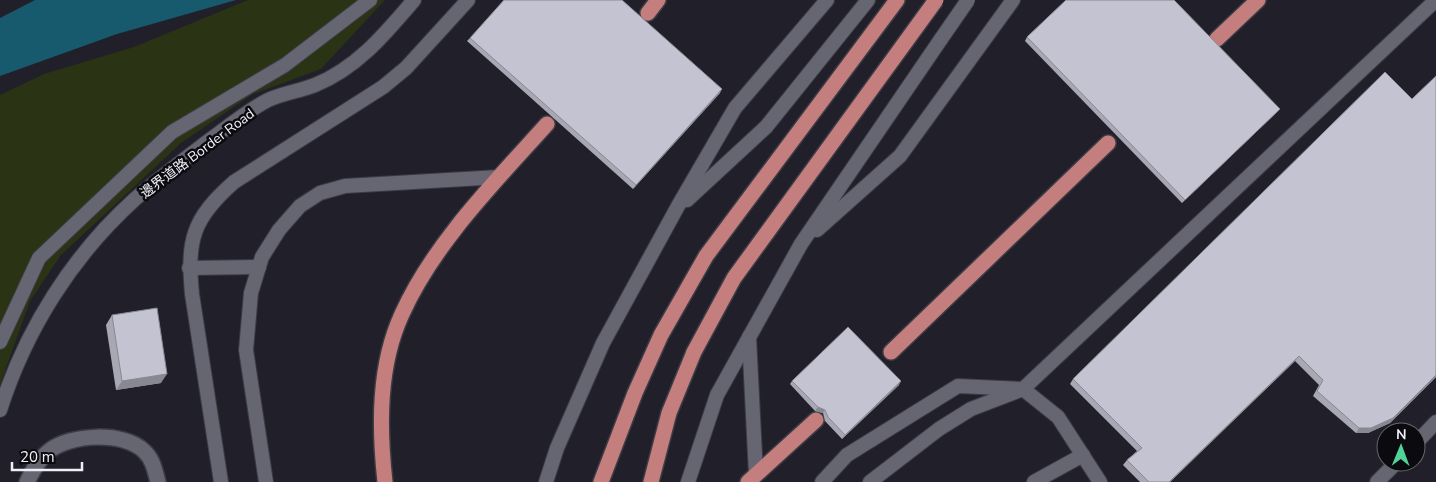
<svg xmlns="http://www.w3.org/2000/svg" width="1436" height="482" font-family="'Nunito Sans','Noto Sans SC',sans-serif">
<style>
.green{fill:#2a3313}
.water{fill:#175a6d}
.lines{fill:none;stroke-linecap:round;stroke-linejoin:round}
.service-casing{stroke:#3c3c45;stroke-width:16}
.minor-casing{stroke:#3c3c45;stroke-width:18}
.trunk-casing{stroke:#3c3c45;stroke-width:18}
.service{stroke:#666572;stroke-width:14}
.minor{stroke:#666572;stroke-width:15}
.trunk{stroke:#c57e7e;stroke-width:15}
.service-bridge-casing{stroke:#3c3c45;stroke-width:16;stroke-linecap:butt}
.trunk-bridge-casing{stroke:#3c3c45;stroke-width:18;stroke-linecap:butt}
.service-bridge{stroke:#666572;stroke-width:14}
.trunk-bridge{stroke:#c57e7e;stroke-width:15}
.wall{fill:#a8a8b4}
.shaded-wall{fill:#888892}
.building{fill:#c3c3d1;stroke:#888892}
.labels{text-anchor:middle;stroke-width:5;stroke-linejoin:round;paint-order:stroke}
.street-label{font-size:14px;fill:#efeff6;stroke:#0b0a0f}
</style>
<rect width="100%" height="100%" fill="#21202a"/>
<!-- green -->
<polygon class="green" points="248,0 385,0 321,69 253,94 181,143 61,255 30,301 0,385 0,95 44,74 134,47"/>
<!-- water -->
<polygon class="water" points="35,0 236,0 117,34 0,76 0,18"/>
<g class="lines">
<!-- service casing -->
<g class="service-casing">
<g id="service">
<polyline points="687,200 766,127 868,0"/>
<polyline points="817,230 900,156 1013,0"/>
<polyline points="189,268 259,267"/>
<polyline points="749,337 756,475"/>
<polyline points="0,342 39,258 172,132 285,65 370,0"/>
<path d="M0,410C26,329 72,256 135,199C157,180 180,163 203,145C224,130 245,112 268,100C283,93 300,91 315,85C357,68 385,34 414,0"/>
<polyline points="1416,443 1436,422"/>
<path d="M221,482L192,294C187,240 192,219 234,182L383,87L406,68L468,0"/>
<polyline points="266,482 246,350 251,293 262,257 279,230 300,206 320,193 345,186 499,177"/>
<polyline points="546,482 557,448 603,343 678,206 735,108 827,0"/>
<polyline points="688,482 717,395 801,244 941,39"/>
<polyline points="822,482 847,455 958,386 1023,389 1436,0"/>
<polyline points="870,482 939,429 971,409 1023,389 1058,417 1100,482"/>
<polyline points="1034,482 1083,455"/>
<polyline points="1377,482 1397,462"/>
</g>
</g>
<!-- minor casing -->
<g class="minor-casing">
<path id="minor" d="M27,482C33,470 39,459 49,451C70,434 124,431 144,451C153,459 155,471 158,482"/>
</g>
<!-- trunk casing -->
<g class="trunk-casing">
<g id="trunk">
<polyline points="648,13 658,0"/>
<polyline points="1217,39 1258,0"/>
<polyline points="891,352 1108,143"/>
<path d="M385,482C379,427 378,366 402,314C434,243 495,182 547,124"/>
<polyline points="601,482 635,393 661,335 706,256 897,0"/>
<polyline points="651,482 669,413 694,352"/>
<polyline points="748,482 816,420"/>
</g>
</g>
<!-- service -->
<use href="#service" class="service"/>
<!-- minor -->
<use href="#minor" class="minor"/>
<!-- trunk -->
<use href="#trunk" class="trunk"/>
<!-- service-bridge casing -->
<g class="service-bridge-casing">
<polyline id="service-bridge" points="941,39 968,0"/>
</g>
<!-- trunk-bridge casing -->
<g class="trunk-bridge-casing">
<polyline id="trunk-bridge" points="694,352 734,278 936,0"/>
</g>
<!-- service-bridge -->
<use href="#service-bridge" class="service-bridge"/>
<!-- trunk-bridge -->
<use href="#trunk-bridge" class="trunk-bridge"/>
</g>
<!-- wall -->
<g class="wall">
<polygon points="1027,37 1277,112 1182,203 1025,41"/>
<polygon points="470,38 720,93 633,189 467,41"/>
<polygon points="1436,76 1436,377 1390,423 1368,433 1356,433 1313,396 1319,385 1295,361 1170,482 1140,482 1123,465 1127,460 1137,451 1070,384 1073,379 1412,99"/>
<polygon points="112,315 161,383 116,390 106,325"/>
<polygon points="792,381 899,385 842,439 825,421 823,413 815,411 790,384"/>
</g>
<!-- shaded-wall -->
<g class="shaded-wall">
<polygon points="722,89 720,93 633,189 636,185"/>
<polygon points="1299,356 1295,361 1170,482 1169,482"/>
<polygon points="167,374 161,383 116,390 122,381"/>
<polygon points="1436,375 1436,377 1390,423 1368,433 1356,433 1359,428"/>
<polygon points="901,381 899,385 842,439 845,435"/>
<polygon points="818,407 825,410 823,413 815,411"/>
</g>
<!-- building -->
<g class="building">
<polygon points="504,0 622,0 722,89 636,185 470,38"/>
<polygon points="1066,0 1174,0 1280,109 1185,200 1027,37"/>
<polygon points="1385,72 1412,99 1436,76 1436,375 1393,418 1371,428 1359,428 1317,391 1323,380 1299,356 1169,482 1149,482 1127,460 1142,448 1073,379"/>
<polygon points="157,308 167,374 122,381 112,315"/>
<polygon points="848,327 901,381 845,435 828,417 825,410 818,407 792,381"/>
</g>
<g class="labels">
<!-- street labels -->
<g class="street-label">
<text transform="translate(197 153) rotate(-37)" y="5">邊界道路 Border Road</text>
</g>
</g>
<!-- north arrow -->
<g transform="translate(1401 447) rotate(1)"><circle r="24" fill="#0b0a0f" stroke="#66666b"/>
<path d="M0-4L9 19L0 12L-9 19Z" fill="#50d398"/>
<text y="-8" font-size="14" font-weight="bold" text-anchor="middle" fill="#efeff6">N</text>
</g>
<!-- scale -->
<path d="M12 462v8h70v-8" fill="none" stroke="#efeff6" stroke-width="2.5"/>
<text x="20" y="462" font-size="15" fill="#efeff6" stroke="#0b0a0f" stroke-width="4" paint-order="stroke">20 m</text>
</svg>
